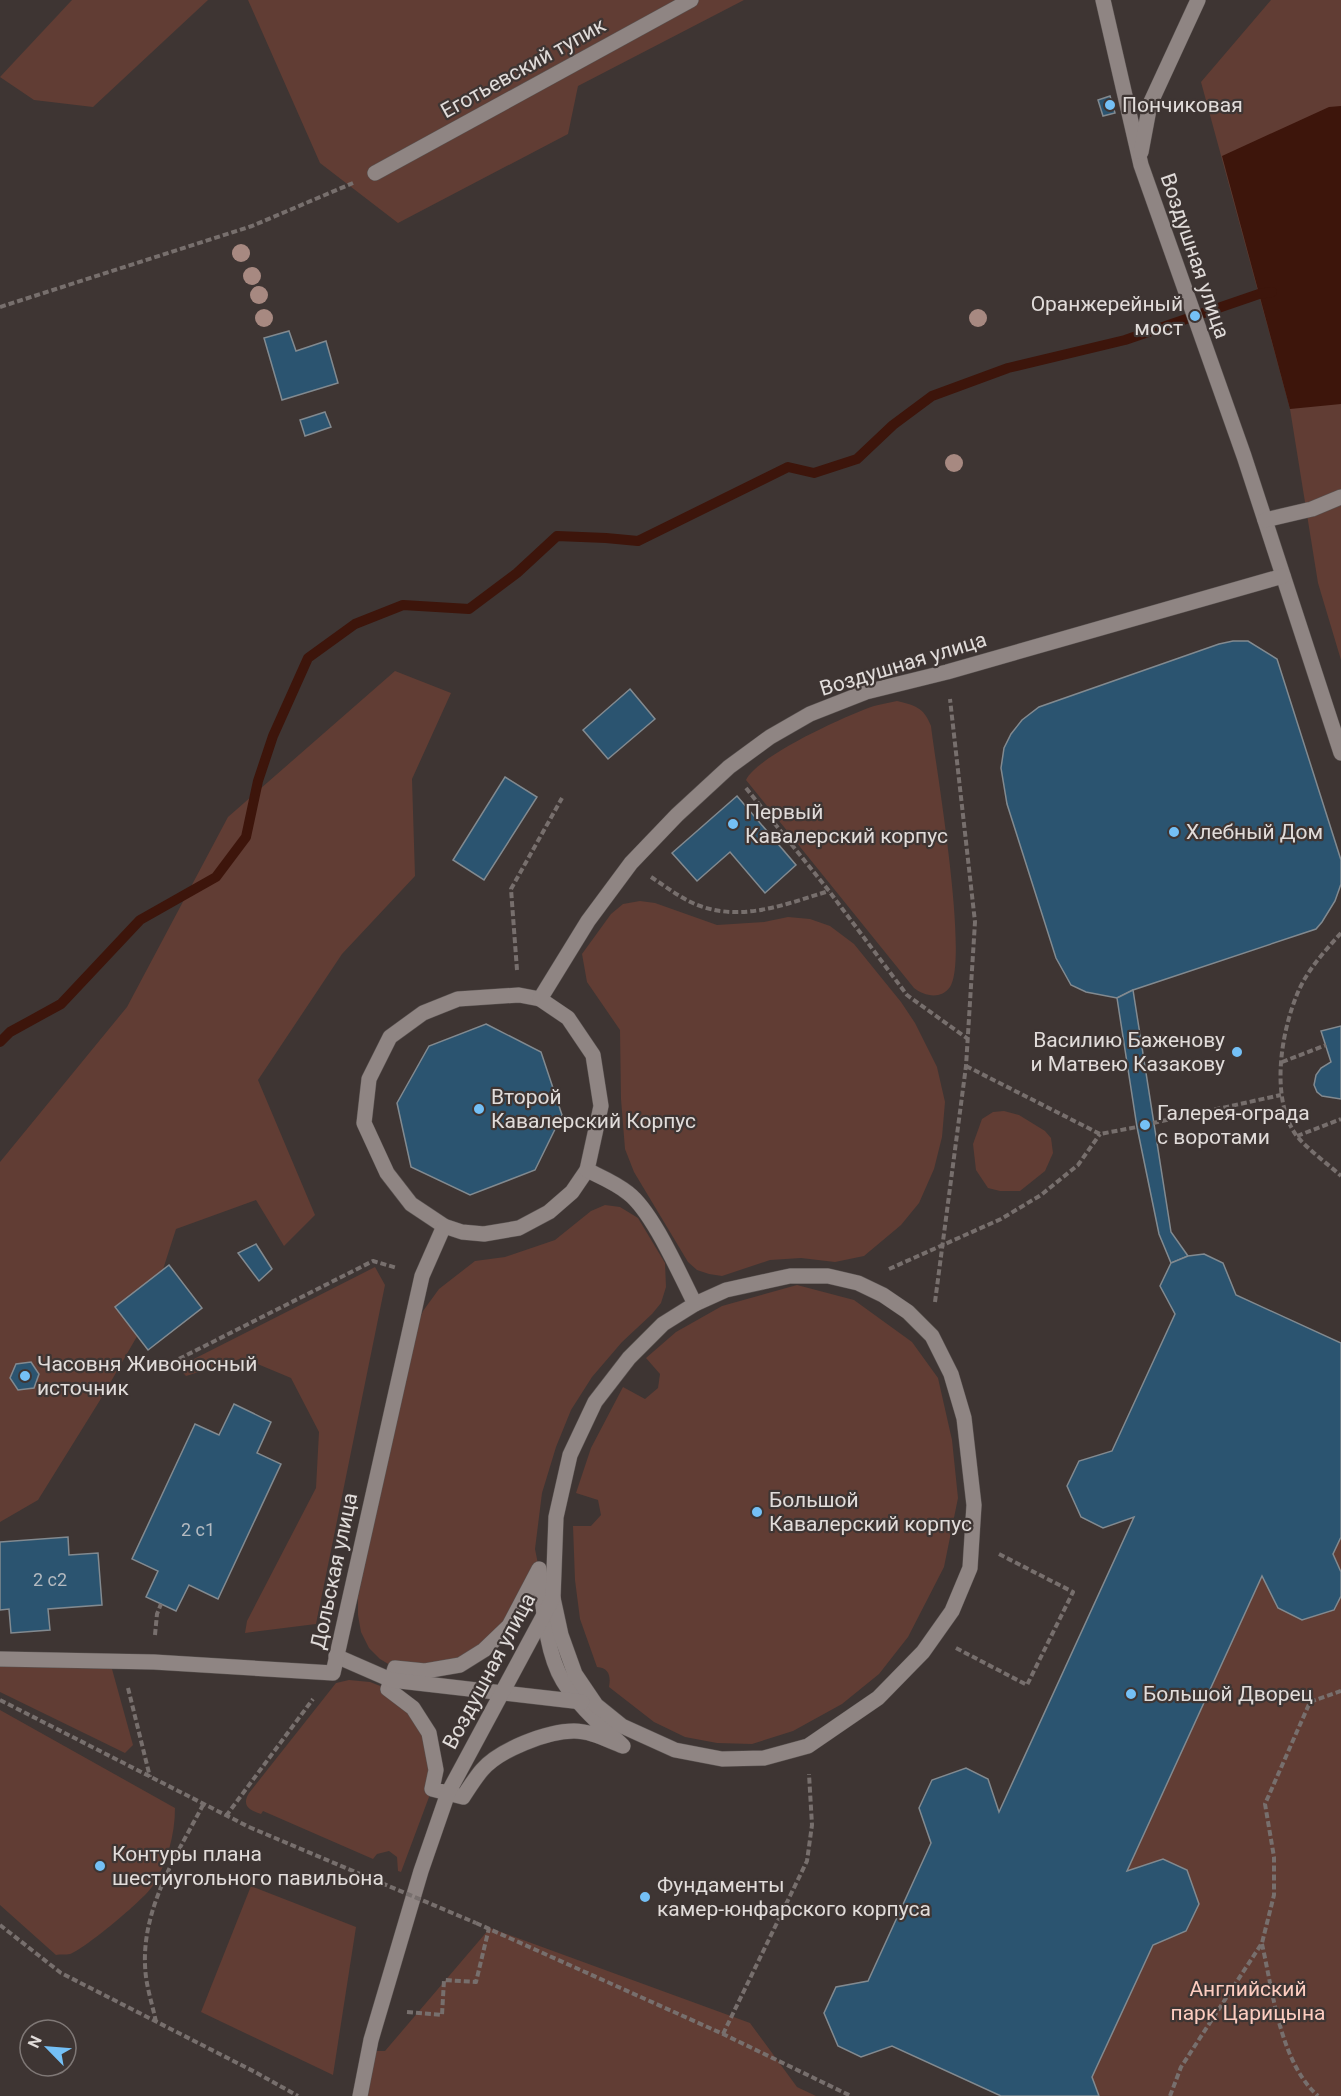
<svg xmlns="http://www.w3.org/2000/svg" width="1341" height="2096" font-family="Roboto,sans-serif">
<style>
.green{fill:#613d34}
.water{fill:#3d150b}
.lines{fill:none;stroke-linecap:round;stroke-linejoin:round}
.stream{stroke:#3d150b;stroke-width:10}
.building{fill:#2b5470;stroke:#828a90;stroke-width:1.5}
.street-casing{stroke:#595250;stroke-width:16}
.path{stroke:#776f6d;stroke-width:4;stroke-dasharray:6 3;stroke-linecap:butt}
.street{stroke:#8f8583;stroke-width:15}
.path-bridge{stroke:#776f6d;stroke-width:4;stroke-dasharray:6 3;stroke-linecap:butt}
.tree{fill:#a78981}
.poi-dot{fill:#74c0f6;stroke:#3e3533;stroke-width:2}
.labels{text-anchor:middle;stroke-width:4.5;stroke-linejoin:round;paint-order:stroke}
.number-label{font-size:18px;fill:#b4bac0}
.street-label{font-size:21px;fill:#e1dcda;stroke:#3e3533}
.poi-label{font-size:21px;fill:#e1dcda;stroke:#3e3533;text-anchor:start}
.park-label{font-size:21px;fill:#fdcdc0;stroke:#3e3533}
</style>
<rect width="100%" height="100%" fill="#3e3533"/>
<!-- green -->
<g class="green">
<polygon points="72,0 208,0 93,107 34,100 0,77"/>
<polygon points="248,0 744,0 578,86 568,134 398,223 320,163"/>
<polygon points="1271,0 1341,0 1341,660 1318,583 1290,409 1201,82"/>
<polygon points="395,671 451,693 412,779 415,876 342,954 258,1080 315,1215 284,1246 256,1200 176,1229 147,1319 102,1397 38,1500 0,1522 0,1162 127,1007 228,817"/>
<path d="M897,701C914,705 924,707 931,726C936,768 969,958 950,987C941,1000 924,996 914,988L746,780C757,756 847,715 874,706C881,704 889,703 897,701Z"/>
<polygon points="640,901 655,903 717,925 764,922 788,917 810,919 830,926 854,944 901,1002 915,1023 937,1067 945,1102 942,1137 934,1169 919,1203 901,1225 864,1256 835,1262 801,1258 770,1260 722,1276 709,1274 697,1270 688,1262 634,1172 625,1149 621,1099 620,1030 587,982 582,954 611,914 623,904"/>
<polygon points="1004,1111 1019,1115 1045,1131 1051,1138 1053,1153 1045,1171 1020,1191 1000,1191 988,1188 976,1170 973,1144 982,1119 993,1112"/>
<polygon points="605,1205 620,1207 638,1218 665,1263 666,1287 661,1303 652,1314 622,1342 592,1377 571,1410 556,1447 542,1493 535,1549 539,1569 509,1626 460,1665 395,1668 380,1659 369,1648 361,1632 358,1615 358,1597 416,1328 423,1311 439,1289 475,1261 505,1257 555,1240 591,1211"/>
<polygon points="375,1267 385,1285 316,1624 245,1633 247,1621 316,1488 319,1432 291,1378 243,1358 186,1376 178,1367"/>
<path d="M797,1285L854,1300L912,1342L938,1378L952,1440L958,1498L944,1567L908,1637L879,1674L842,1704L793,1731L752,1744L717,1743L685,1737L654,1722L609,1687C611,1676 609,1668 597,1667L580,1619L575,1580L573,1526H591L601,1515L598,1500L576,1493L591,1448L623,1387L645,1399L658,1388L660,1374L646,1358L676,1332L722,1306Z"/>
<polygon points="1341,1537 1341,1572 1333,1554"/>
<polygon points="1262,1576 1278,1608 1302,1620 1334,1610 1341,1596 1341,2096 1099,2096 1092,2077 1153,1945 1186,1931 1199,1904 1187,1871 1163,1859 1127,1871"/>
<polygon points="0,1666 112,1669 133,1745 125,1753 0,1692"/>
<path d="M349,1680L370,1682L388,1689L423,1722L432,1789L401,1872L398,1871L397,1857L389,1851L377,1854L373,1859L263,1811L261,1814C250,1810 241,1806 249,1793L336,1683Z"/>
<path d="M0,1710L175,1808C175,1835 167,1864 152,1887C143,1900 85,1949 70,1954C66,1955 60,1954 56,1955L0,1905Z"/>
<polygon points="251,1886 356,1927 333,2075 201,2012"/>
<polygon points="490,1928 750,2023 797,2087 816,2096 360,2096 368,2051 385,2051"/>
</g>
<!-- water -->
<polygon class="water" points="1341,106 1341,404 1290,409 1222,156 1329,107"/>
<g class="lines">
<!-- stream -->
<polyline class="stream" points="0,1042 10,1032 61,1004 140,920 216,877 246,837 258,781 273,736 308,658 355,624 403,605 469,609 517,573 557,536 606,538 638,541 788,467 814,473 857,459 893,425 932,396 1008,368 1125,340 1259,294 1272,292"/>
</g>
<!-- building -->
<g class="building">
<polygon points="1110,96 1115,113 1103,116 1098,100"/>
<polygon points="289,331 296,351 326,341 338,383 282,400 264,338"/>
<polygon points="325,412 331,427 305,436 300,420"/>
<polygon points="1233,641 1248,641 1277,659 1341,860 1341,884 1335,901 1322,922 1316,929 1133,990 1117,998 1086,992 1071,985 1056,958 1007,804 1001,768 1004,748 1011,734 1022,720 1039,707 1219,644"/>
<polygon points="630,689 655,719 608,759 583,730"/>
<polygon points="505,777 537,797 484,880 453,860"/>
<polygon points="737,796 796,865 765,893 730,852 697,881 672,853"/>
<polygon points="1133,990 1171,1232 1188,1256 1171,1263 1159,1234 1137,1127 1117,998"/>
<polygon points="486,1024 541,1052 562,1115 535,1170 470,1195 411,1167 397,1103 429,1046"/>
<polygon points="1341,1026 1341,1099 1322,1096 1317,1092 1314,1085 1316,1075 1321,1068 1331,1062 1321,1031"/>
<polygon points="256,1244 272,1269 259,1281 238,1253"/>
<polygon points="1204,1254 1223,1263 1236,1295 1341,1343 1341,1537 1333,1554 1341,1572 1341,1596 1334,1610 1302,1620 1278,1608 1262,1576 1127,1871 1163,1859 1187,1870 1199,1904 1186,1931 1153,1945 1092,2077 1099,2096 1001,2096 892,2046 861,2057 838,2046 824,2013 836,1987 868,1981 931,1843 919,1808 932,1780 966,1768 988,1779 999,1812 1134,1517 1103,1528 1081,1517 1067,1486 1079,1461 1112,1451 1175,1314 1160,1286 1171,1263 1188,1256"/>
<polygon points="169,1265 202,1308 148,1350 115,1307"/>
<polygon points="31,1362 39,1374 34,1388 18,1390 10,1378 16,1364"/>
<polygon points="234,1404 271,1422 257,1453 281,1464 218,1599 189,1585 176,1611 146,1597 158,1571 132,1559 195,1424 219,1435"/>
<polygon points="68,1537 69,1555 98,1553 102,1605 48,1609 50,1630 11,1633 9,1609 0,1610 0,1542"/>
</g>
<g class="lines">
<!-- street casing -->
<g class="street-casing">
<g id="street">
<polyline points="1103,0 1141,165 1244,456 1341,753"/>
<polyline points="1141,152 1150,104 1198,0"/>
<polyline points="375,173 691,0"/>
<polyline points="1265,520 1312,509 1341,497"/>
<polyline points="540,999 519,995 458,999 423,1013 390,1037 369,1079 364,1123 387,1173 411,1204 444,1226 462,1232 484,1234 519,1228 549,1212 572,1192 587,1170"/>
<path d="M539,1569C543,1603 545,1651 563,1681C578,1706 602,1726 623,1746C607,1740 591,1731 574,1731C547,1731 499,1750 482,1770C475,1778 469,1788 463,1797L432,1789L436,1770L429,1733L413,1708L388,1689L395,1668L425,1671L460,1665L484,1650L509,1626Z"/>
<polyline points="553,1598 561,1635 575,1674 596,1705 622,1726 675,1750 722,1759 764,1758 808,1746 878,1698 923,1652 952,1611 970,1568 974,1505 964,1418 951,1374 932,1336 908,1312 883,1295 858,1283 828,1276 790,1276 726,1290 695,1304"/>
<polyline points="336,1656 391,1680 582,1702"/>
<polyline points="0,1659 154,1662 333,1673 422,1276 444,1226"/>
<path d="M360,2096L371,2040L421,1871L448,1793L553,1598L556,1517L570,1455L595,1402L629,1358L663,1324L695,1304C680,1275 653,1212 628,1193C616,1183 601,1177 587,1170L601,1106L593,1055L568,1018L540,999L588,921L631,863L677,815L729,767L770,737L810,714L866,692L947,672L1283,576"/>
</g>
</g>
<!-- path -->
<g class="path">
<polyline points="0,307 252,226 353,183"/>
<polyline points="746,788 829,891 907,995 968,1039"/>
<path d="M651,877C668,888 684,901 703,907C746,921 789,903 829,891"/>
<path d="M1341,933C1325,951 1308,969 1298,992C1281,1032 1270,1098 1296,1135C1307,1149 1328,1164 1341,1176"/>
<polyline points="517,970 511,889 562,798"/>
<polyline points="1282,1062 1326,1045"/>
<polyline points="966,1066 1100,1134 1137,1127"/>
<polyline points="1153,1123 1281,1095"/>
<polyline points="1297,1136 1341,1119"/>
<polyline points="889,1269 1001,1219 1041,1195 1078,1165 1100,1134"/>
<polyline points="935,1302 966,1066 975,922 950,699"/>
<polyline points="163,1367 373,1261 397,1268"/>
<polyline points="155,1635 157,1614 161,1604"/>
<polyline points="956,1648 1027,1685 1073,1592 997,1553"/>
<polyline points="128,1688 150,1777"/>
<polyline points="0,1700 249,1827"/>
<polyline points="226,1816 313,1699"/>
<polyline points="476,1923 723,2034 851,2096"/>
<polyline points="0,1925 61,1973 255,2072 298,2096"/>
<path d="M1262,1944C1273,1992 1280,2062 1318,2096"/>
<polyline points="407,2012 442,2015 444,1980 476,1982 489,1928"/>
<path d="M156,2022C153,2007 148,1992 146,1977C138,1914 175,1858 203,1805"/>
<polyline points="723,2034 807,1861 812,1825 809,1774"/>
<polyline points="1170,2096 1181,2067 1262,1943 1274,1895 1274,1857 1265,1804 1310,1702 1341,1691"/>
</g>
<!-- street -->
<use href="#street" class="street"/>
<!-- path-bridge -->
<polyline class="path-bridge" points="249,1827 476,1923"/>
</g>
<!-- trees -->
<g class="tree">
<circle cx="241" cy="253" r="9"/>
<circle cx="252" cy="276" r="9"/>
<circle cx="259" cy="295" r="9"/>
<circle cx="264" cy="318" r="9"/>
<circle cx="978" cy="318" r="9"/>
<circle cx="954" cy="463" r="9"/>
</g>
<!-- markers -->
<g class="poi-dot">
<circle cx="1110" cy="105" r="6"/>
<circle cx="1195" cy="316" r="6"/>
<circle cx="733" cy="824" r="6"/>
<circle cx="1174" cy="832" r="6"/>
<circle cx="1237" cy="1052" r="6"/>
<circle cx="479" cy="1109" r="6"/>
<circle cx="1145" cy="1125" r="6"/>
<circle cx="25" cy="1376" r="6"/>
<circle cx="757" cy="1512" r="6"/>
<circle cx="1131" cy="1694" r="6"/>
<circle cx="100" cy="1866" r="6"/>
<circle cx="645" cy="1897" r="6"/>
</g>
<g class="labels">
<!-- number labels -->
<g class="number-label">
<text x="198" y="1536">2 с1</text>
<text x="50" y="1586">2 с2</text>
</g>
<!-- street labels -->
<g class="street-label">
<text transform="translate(523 68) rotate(-29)" y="7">Еготьевский тупик</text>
<text transform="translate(1195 256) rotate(71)" y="7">Воздушная улица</text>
<text transform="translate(903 664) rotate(-17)" y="7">Воздушная улица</text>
<text transform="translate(334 1571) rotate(-78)" y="7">Дольская улица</text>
<text transform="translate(489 1671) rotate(-62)" y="7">Воздушная улица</text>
</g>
<!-- poi labels -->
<g class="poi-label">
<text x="1122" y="112">Пончиковая</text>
<text x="1183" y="311" text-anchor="end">Оранжерейный<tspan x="1183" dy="24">мост</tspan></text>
<text x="745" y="819">Первый<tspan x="745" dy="24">Кавалерский корпус</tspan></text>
<text x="1186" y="839">Хлебный Дом</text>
<text x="1225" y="1047" text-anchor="end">Василию Баженову<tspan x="1225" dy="24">и Матвею Казакову</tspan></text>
<text x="491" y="1104">Второй<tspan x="491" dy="24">Кавалерский Корпус</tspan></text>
<text x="1157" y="1120">Галерея-ограда<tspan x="1157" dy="24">с воротами</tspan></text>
<text x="37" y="1371">Часовня Живоносный<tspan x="37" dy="24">источник</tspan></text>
<text x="769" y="1507">Большой<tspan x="769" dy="24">Кавалерский корпус</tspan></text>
<text x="1143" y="1701">Большой Дворец</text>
<text x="112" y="1861">Контуры плана<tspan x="112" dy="24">шестиугольного павильона</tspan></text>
<text x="657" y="1892">Фундаменты<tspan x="657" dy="24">камер-юнфарского корпуса</tspan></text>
</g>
<!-- park labels -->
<g class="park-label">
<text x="1248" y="1996">Английский<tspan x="1248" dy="24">парк Царицына</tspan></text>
</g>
</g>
<!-- north arrow -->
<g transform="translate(48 2048) rotate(295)"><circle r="28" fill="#3e3533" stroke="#7f7876" stroke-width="1.5"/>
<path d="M0-4.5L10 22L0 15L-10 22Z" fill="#74c0f6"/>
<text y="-9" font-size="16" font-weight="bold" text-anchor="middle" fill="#e1dcda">N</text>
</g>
</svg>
